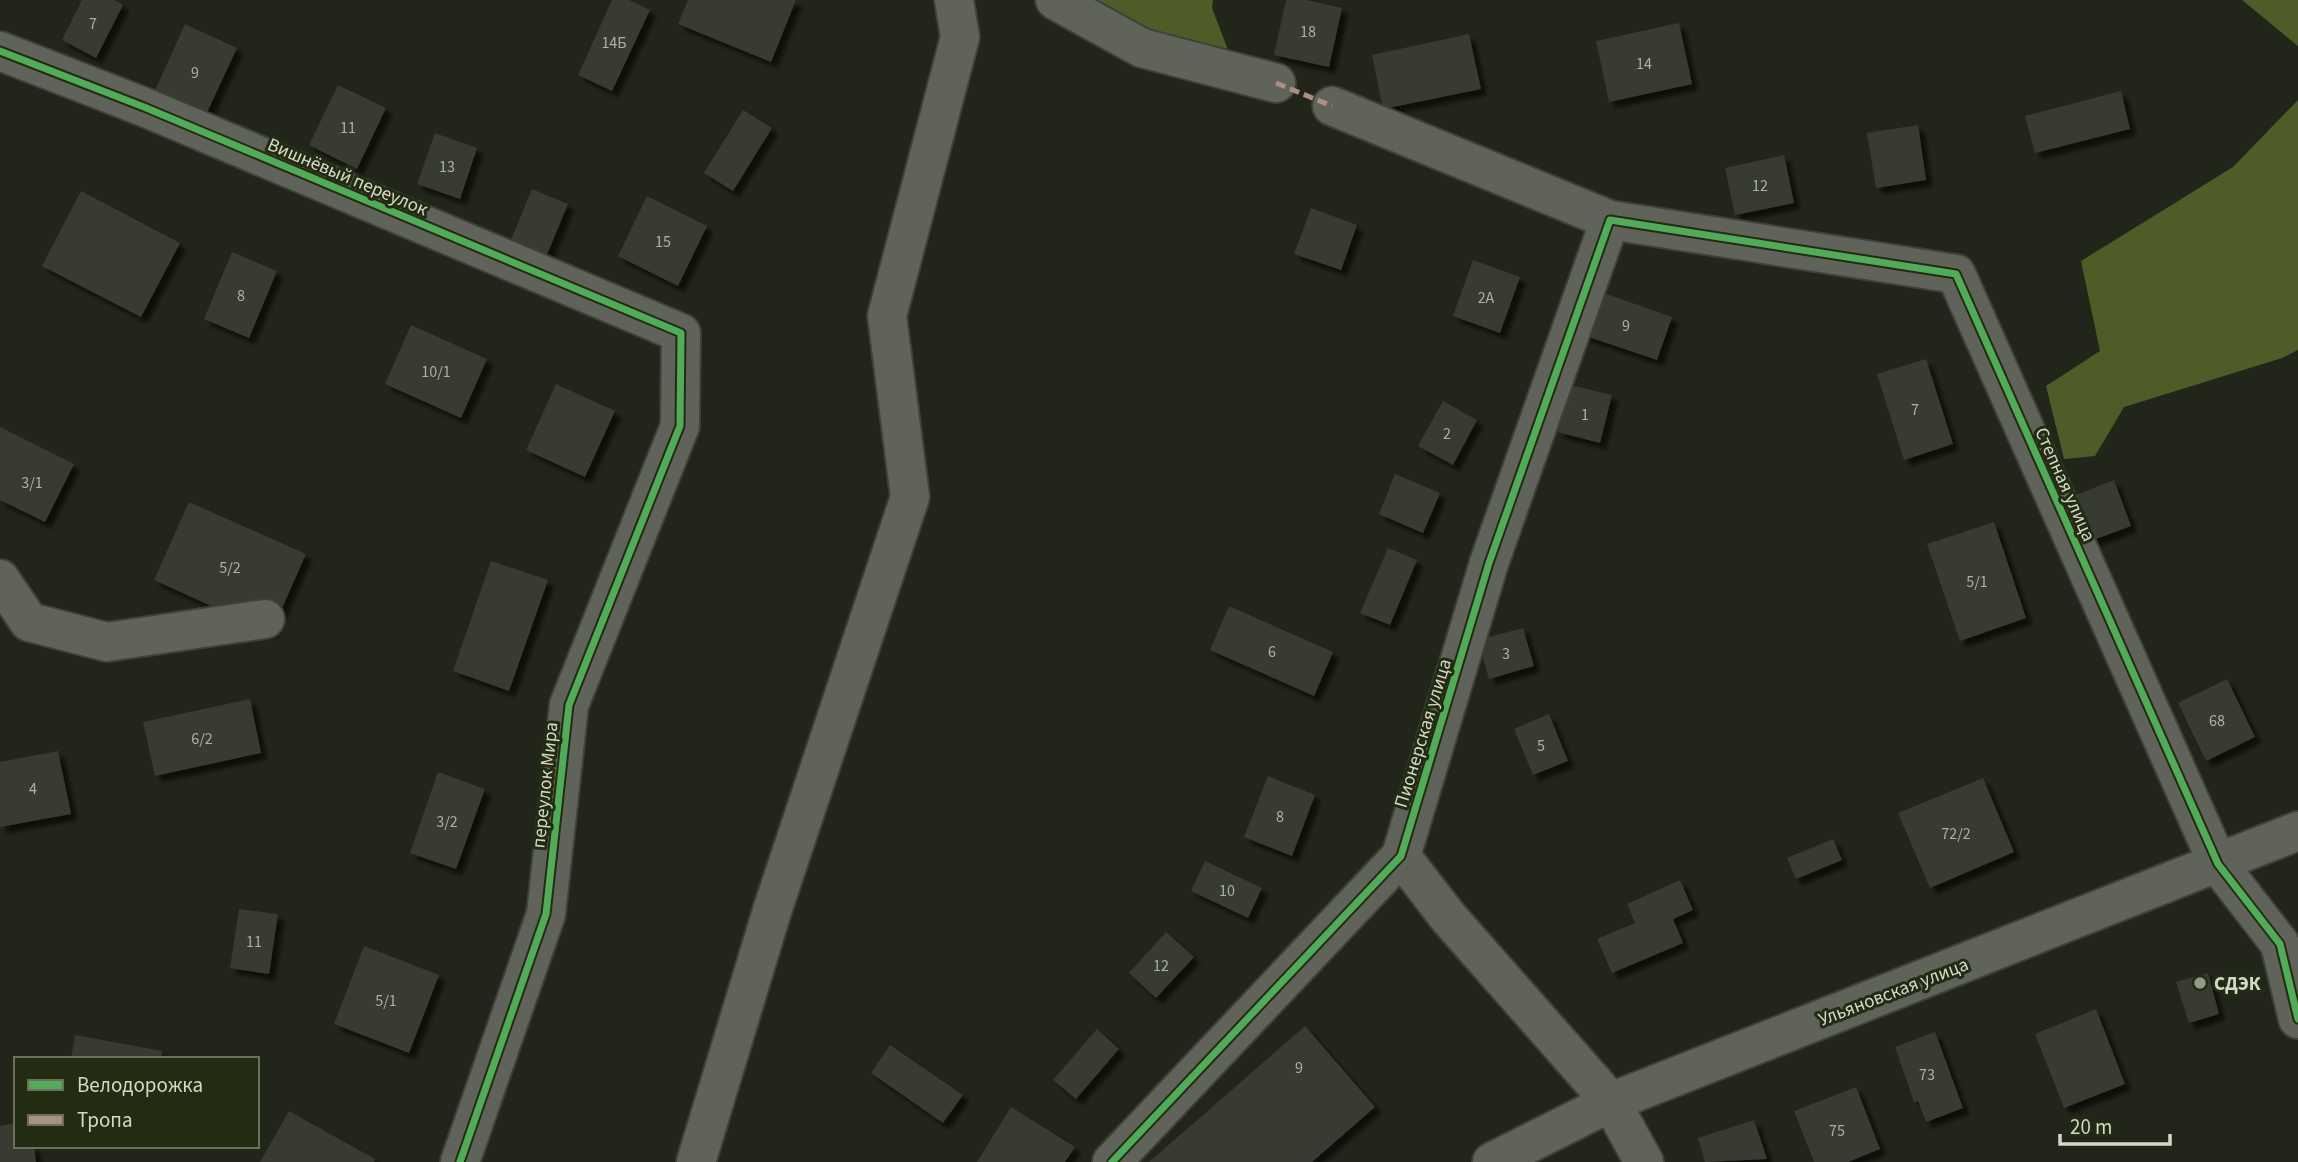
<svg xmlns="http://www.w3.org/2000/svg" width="2298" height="1162" font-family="'Source Sans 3',sans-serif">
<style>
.forest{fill:#4e5d28}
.building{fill:#383b30;filter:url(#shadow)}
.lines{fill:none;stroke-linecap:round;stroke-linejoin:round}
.minor-casing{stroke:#3d4136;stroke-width:42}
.minor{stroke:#5f6359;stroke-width:38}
.quiet{stroke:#ac8f84;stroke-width:5;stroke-dasharray:10 5;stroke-linecap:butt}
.cycleway-casing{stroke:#242b13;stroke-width:11}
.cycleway{stroke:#51ab58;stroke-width:7}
.poi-dot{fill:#95998b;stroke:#242b13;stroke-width:2.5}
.labels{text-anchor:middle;stroke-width:6;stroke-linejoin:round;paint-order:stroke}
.number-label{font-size:16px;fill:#acb1a3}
.street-label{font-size:19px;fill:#d3d8c9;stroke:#242b13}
.poi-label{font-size:19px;font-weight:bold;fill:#d3d8c9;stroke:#242b13;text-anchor:start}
</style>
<defs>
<filter id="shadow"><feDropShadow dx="6" dy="6" stdDeviation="2" flood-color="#0009"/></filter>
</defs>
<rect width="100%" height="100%" fill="#222519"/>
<!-- forest -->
<g class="forest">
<polygon points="1074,0 1213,0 1212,8 1238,76"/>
<polygon points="2242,0 2298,0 2298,46"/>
<polygon points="2298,100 2298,350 2282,358 2124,407 2095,456 2064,459 2046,386 2100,351 2081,261 2233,167"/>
</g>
<!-- building -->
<g class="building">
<polygon points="82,0 114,0 123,5 96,58 62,40"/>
<polygon points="612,0 629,0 650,10 612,91 578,75"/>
<polygon points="688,0 796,0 771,62 678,24"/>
<polygon points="1286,0 1306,0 1342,8 1329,67 1274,55"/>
<polygon points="1679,23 1692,84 1609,102 1596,41"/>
<polygon points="185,24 237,48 204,119 153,95"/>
<polygon points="1469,34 1481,89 1383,109 1372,55"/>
<polygon points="338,85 386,108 357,169 309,145"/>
<polygon points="2121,91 2130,129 2035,153 2025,116"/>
<polygon points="743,110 772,128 733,191 704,173"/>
<polygon points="1918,125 1926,180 1876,188 1867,133"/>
<polygon points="435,133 477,148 460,199 417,184"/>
<polygon points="1784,155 1794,203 1735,215 1725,168"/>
<polygon points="532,189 568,204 546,257 510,242"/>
<polygon points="81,191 180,243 141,317 42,266"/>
<polygon points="647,196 707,226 678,286 618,256"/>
<polygon points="1311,208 1357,225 1341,270 1294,254"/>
<polygon points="232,252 277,271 249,338 204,319"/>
<polygon points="1473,260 1520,277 1500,333 1453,316"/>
<polygon points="1595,290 1672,317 1657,360 1580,334"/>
<polygon points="411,325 487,359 461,418 385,384"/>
<polygon points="1926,359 1953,444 1904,460 1877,374"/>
<polygon points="556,384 615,411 585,477 526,450"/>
<polygon points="1570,385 1612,395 1600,443 1558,432"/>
<polygon points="1443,401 1477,420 1453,465 1418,446"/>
<polygon points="0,427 74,464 45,522 0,500"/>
<polygon points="1395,474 1440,493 1423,533 1379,514"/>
<polygon points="2114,480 2131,526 2085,543 2068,498"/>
<polygon points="189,502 306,554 271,633 154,580"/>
<polygon points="1994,522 2026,618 1960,641 1927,544"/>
<polygon points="1388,548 1417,560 1390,625 1360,613"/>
<polygon points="491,561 548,580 509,691 453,671"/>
<polygon points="1229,606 1333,652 1314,696 1210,650"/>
<polygon points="1523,628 1534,666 1489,679 1478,640"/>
<polygon points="2227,679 2255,737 2206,761 2178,703"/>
<polygon points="250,699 261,753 155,776 143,722"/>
<polygon points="1549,714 1568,761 1533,775 1514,729"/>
<polygon points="58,751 71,814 0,827 0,762"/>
<polygon points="438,772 485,789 456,869 410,853"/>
<polygon points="1268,776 1315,795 1292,856 1244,837"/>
<polygon points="1983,778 2014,852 1930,888 1898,813"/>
<polygon points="1833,839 1842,860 1796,879 1787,858"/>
<polygon points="1205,861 1262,888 1248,918 1191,891"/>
<polygon points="1680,880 1693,910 1673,919 1683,943 1612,973 1597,939 1635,923 1627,904"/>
<polygon points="239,909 278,914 269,974 230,968"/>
<polygon points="1166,932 1194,957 1156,998 1129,973"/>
<polygon points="364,946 439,975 409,1053 334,1024"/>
<polygon points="2208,973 2219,1014 2189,1023 2176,982"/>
<polygon points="2096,1009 2125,1084 2064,1108 2035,1034"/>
<polygon points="1305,1026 1375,1107 1312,1162 1149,1162"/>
<polygon points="1097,1029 1119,1049 1076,1099 1053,1080"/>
<polygon points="1935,1032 1963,1108 1926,1122 1918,1101 1914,1102 1895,1047"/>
<polygon points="75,1035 162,1051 161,1059 71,1059"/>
<polygon points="890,1045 963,1095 943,1123 871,1073"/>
<polygon points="1856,1087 1880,1149 1848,1162 1814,1162 1794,1111"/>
<polygon points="1011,1107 1075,1147 1065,1162 977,1162"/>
<polygon points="289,1111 375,1159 374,1162 260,1162"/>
<polygon points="1754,1120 1767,1159 1705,1162 1698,1138"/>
<polygon points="16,1123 16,1146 34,1146 36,1162 0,1162 0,1126"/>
</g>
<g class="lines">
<!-- minor casing -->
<g class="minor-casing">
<g id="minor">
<polyline points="1055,0 1142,48 1276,83"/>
<polyline points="0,51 144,107 681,333 680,426 569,705 546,914 460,1162"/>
<polyline points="1332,106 1610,220 1956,274 2218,864 2280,944 2298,1019"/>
<polyline points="0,579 29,622 107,642 265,619"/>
<polyline points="1401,856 1448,917 1611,1102 1644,1162"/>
<polyline points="696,1162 772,911 910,497 887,316 960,37 954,0"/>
<polyline points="1112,1162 1401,856 1489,563 1610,220"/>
<polyline points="1492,1162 1611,1102 2298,831"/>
</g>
</g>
<!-- minor -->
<use href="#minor" class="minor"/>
<!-- quiet -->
<polyline class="quiet" points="1276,83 1332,106"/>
<!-- cycleway casing -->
<g class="cycleway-casing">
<g id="cycleway">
<polyline points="0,51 144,107 681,333 680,426 569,705 546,914 460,1162"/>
<polyline points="1112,1162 1401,856 1489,563 1610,220 1956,274 2218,864 2280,944 2298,1019"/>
</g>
</g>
<!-- cycleway -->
<use href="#cycleway" class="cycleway"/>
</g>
<!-- markers -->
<circle class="poi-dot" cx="2200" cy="983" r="7"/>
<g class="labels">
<!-- number labels -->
<g class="number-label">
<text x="93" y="29">7</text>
<text x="1308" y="37">18</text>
<text x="614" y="48">14Б</text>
<text x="1644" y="69">14</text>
<text x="195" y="78">9</text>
<text x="348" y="133">11</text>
<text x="447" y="172">13</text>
<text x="1760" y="191">12</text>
<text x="663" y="247">15</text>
<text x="241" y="301">8</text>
<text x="1486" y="303">2А</text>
<text x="1626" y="331">9</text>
<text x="436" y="377">10/1</text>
<text x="1915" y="415">7</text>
<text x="1585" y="420">1</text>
<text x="1447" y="439">2</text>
<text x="32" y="488">3/1</text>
<text x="230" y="573">5/2</text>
<text x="1977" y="587">5/1</text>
<text x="1272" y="657">6</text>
<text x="1506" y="659">3</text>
<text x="2217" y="726">68</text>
<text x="202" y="744">6/2</text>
<text x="1541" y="751">5</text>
<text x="33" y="794">4</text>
<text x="1280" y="822">8</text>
<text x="447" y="827">3/2</text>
<text x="1956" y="839">72/2</text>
<text x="1227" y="896">10</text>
<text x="254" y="947">11</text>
<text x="1161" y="971">12</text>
<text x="386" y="1006">5/1</text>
<text x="1299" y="1073">9</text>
<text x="1927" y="1080">73</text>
<text x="1837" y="1136">75</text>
</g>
<!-- street labels -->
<g class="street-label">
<text transform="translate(348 176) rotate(23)" y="7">Вишнёвый переулок</text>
<text transform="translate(2066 484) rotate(66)" y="7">Степная улица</text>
<text transform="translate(1422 733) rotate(-73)" y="7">Пионерская улица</text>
<text transform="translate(544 785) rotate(-84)" y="7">переулок Мира</text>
<text transform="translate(1893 991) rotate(-21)" y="7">Ульяновская улица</text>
</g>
<!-- poi labels -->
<g class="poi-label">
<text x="2214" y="990">СДЭК</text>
</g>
</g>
<!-- legend -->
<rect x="14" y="1057" width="245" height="91" fill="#242b13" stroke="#6a705c" stroke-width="2"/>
<rect x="28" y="1080" width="35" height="10" fill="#51ab58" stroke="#6a705c" stroke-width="2"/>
<text x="77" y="1092" font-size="21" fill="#d3d8c9">Велодорожка</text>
<rect x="28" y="1115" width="35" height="10" fill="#ac8f84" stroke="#6a705c" stroke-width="2"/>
<text x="77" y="1127" font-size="21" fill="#d3d8c9">Тропа</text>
<!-- scale -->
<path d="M2060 1134v10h110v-10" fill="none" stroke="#d3d8c9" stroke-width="3.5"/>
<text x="2070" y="1134" font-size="21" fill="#d3d8c9" stroke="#242b13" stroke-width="5" paint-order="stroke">20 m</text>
</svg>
